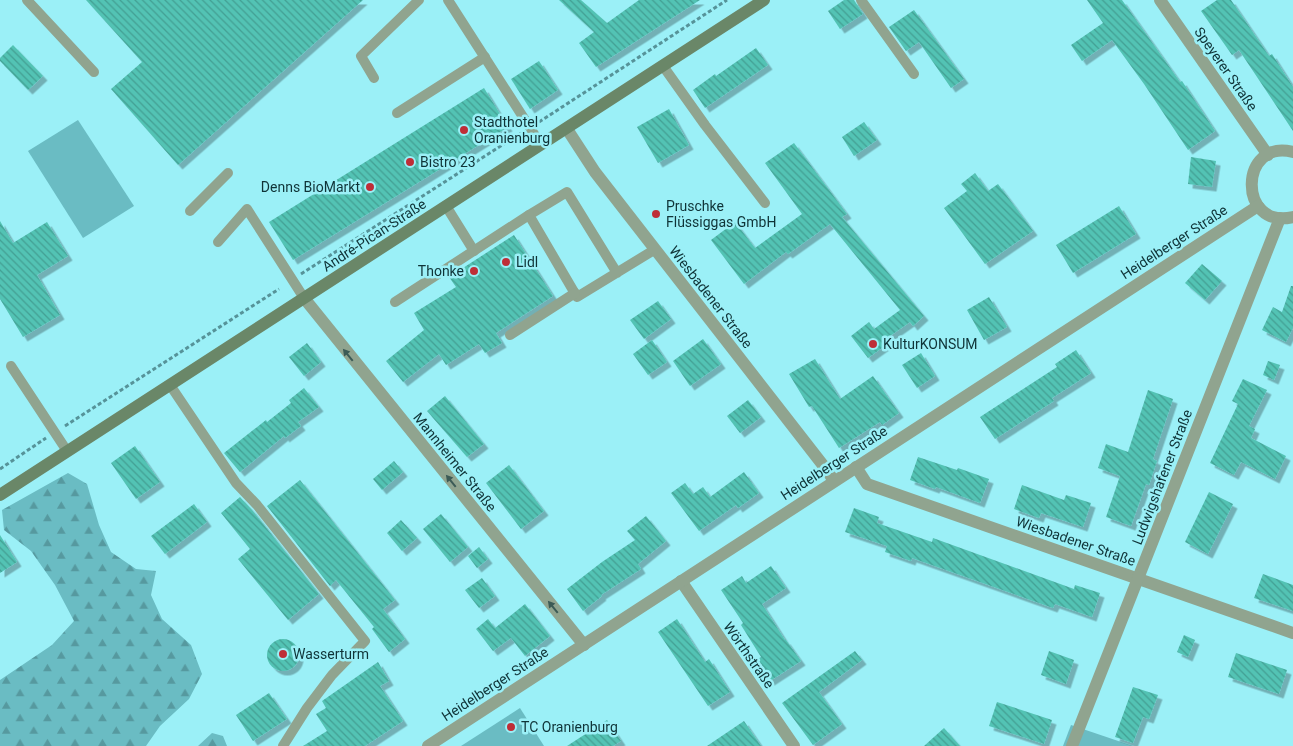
<svg xmlns="http://www.w3.org/2000/svg" width="1293" height="746" font-family="Roboto,sans-serif">
<style>
.grass{fill:#6abcc3}
.forest{fill:url(#forest-firs)}
.building{fill:url(#building-back-hatch);filter:url(#shadow)}
.lines{fill:none;stroke-linecap:round;stroke-linejoin:round}
.path{stroke:#569399;stroke-width:3;stroke-dasharray:4 2.5;stroke-linecap:butt}
.lane{stroke:#90a48f;stroke-width:10}
.street{stroke:#90a48f;stroke-width:12}
.secondary{stroke:#6a8768;stroke-width:12}
.oneway{fill:#3c5b56}
.poi-dot{fill:#be2e37;stroke:#9bf0f7;stroke-width:2}
.labels{text-anchor:middle;stroke-width:5;stroke-linejoin:round;paint-order:stroke}
.street-label{font-size:14px;fill:#0f3337;stroke:#9bf0f7}
.poi-label{font-size:14px;fill:#0f3337;stroke:#9bf0f7;text-anchor:start}
</style>
<defs>
<pattern id="forest-firs" width="22" height="20" patternUnits="userSpaceOnUse" patternTransform="scale(1.25)"><rect width="22" height="20" fill="#6abcc3"/><path d="M5 1l3.5 6h-7zM16 11l3.5 6h-7z" fill="#56999f"/></pattern>
<pattern id="building-back-hatch" width="6" height="6" patternUnits="userSpaceOnUse" patternTransform="scale(1.25)"><rect width="6" height="6" fill="#53c3b4"/><path d="M-1 5l2 2M0 0l6 6M5-1l2 2" fill="none" stroke="#439f93"/></pattern>
<filter id="shadow"><feDropShadow dx="4.5" dy="4.5" stdDeviation="0" flood-color="#0004"/></filter>
</defs>
<rect width="100%" height="100%" fill="#9bf0f7"/>
<!-- grass -->
<g class="grass">
<polygon points="78,120 134,206 83,238 28,151"/>
<polygon points="520,708 544,746 461,746"/>
<polygon points="1071,725 1133,746 1063,746"/>
</g>
<!-- forest -->
<g class="forest">
<polygon points="68,473 87,484 99,525 111,552 136,569 156,571 151,595 162,619 191,645 202,674 189,699 160,726 146,746 0,746 0,680 52,645 74,621 55,585 31,551 4,530 2,510"/>
<polygon points="212,733 223,736 227,746 198,746"/>
</g>
<!-- building -->
<g class="building">
<polygon points="86,0 363,0 178,165 111,89 142,62"/>
<polygon points="559,0 581,0 607,23 639,0 700,0 596,67 579,43 594,32"/>
<polygon points="844,0 854,0 863,14 840,29 828,11"/>
<polygon points="1087,0 1122,0 1180,82 1182,81 1215,131 1188,150 1144,84 1112,40 1082,61 1071,45 1103,23"/>
<polygon points="1217,0 1231,0 1269,56 1272,54 1293,87 1293,131 1239,50 1232,55 1201,11"/>
<polygon points="914,10 964,79 951,88 919,42 906,51 889,27"/>
<polygon points="13,45 43,76 28,90 0,61 0,58"/>
<polygon points="756,48 768,65 705,108 693,90 715,74 716,76"/>
<polygon points="539,61 558,90 530,109 511,79"/>
<polygon points="484,88 508,127 293,260 269,222"/>
<polygon points="669,109 689,145 658,163 637,127"/>
<polygon points="864,122 877,140 854,156 842,137"/>
<polygon points="794,143 847,214 842,217 924,316 913,326 910,322 883,341 886,345 868,358 851,336 869,322 874,329 900,310 830,224 788,254 786,252 744,284 711,240 735,222 755,248 802,214 765,163"/>
<polygon points="1191,157 1216,161 1212,187 1188,184"/>
<polygon points="975,173 988,191 998,184 1033,231 985,264 944,208 967,191 961,184"/>
<polygon points="1119,206 1136,234 1073,273 1056,245"/>
<polygon points="0,221 13,243 47,222 68,256 37,275 60,315 23,337 0,299"/>
<polygon points="514,235 553,296 496,333 502,343 485,353 479,344 446,365 439,354 403,382 386,361 424,330 414,313 456,287 449,277"/>
<polygon points="1202,264 1222,281 1205,300 1185,283"/>
<polygon points="1291,286 1293,286 1293,328 1286,342 1262,330 1273,307 1282,312"/>
<polygon points="989,297 1007,327 984,340 967,310"/>
<polygon points="658,301 671,319 644,339 630,320"/>
<polygon points="703,339 721,364 690,386 673,361"/>
<polygon points="652,340 667,362 648,375 633,354"/>
<polygon points="307,343 321,362 304,376 289,357"/>
<polygon points="1076,350 1091,373 1052,398 1054,401 995,439 980,417 1057,367 1055,364"/>
<polygon points="921,353 935,376 917,388 902,365"/>
<polygon points="815,359 840,399 873,376 899,413 882,425 880,422 839,448 812,406 809,407 789,374"/>
<polygon points="1268,361 1280,365 1274,380 1263,375"/>
<polygon points="1243,379 1267,390 1249,426 1255,429 1251,438 1286,456 1275,479 1241,462 1234,475 1210,463 1238,404 1232,401"/>
<polygon points="304,388 319,407 298,422 301,426 285,438 284,436 240,472 224,453 266,420 267,422 291,403 289,400"/>
<polygon points="1148,390 1173,399 1153,459 1157,461 1149,485 1146,484 1131,526 1106,517 1120,476 1098,468 1106,444 1128,452"/>
<polygon points="445,396 484,444 467,457 427,411"/>
<polygon points="748,400 761,417 740,433 727,416"/>
<polygon points="135,446 160,482 136,499 111,463"/>
<polygon points="918,457 957,470 958,468 989,479 980,503 936,487 935,489 910,480"/>
<polygon points="394,461 403,472 382,490 373,479"/>
<polygon points="509,465 544,511 521,529 486,483"/>
<polygon points="744,472 759,493 738,508 736,505 699,531 671,493 685,483 693,494 703,487 710,497"/>
<polygon points="300,480 395,600 383,609 405,639 389,652 372,629 374,627 336,580 330,586 267,506"/>
<polygon points="1022,485 1064,500 1066,495 1091,503 1083,527 1041,513 1039,518 1014,509"/>
<polygon points="1209,492 1233,504 1208,554 1185,542"/>
<polygon points="240,497 252,510 319,594 288,620 238,559 250,549 221,513"/>
<polygon points="194,504 207,522 165,554 151,536"/>
<polygon points="854,508 879,517 877,523 932,542 933,538 1074,589 1075,585 1100,593 1092,617 1055,604 1053,608 912,558 911,561 885,552 887,546 845,532"/>
<polygon points="441,514 468,547 450,562 423,529"/>
<polygon points="646,516 666,541 638,564 641,569 601,595 602,596 583,611 567,589 602,562 635,540 627,531"/>
<polygon points="401,520 417,538 402,551 387,533"/>
<polygon points="0,535 17,562 0,573"/>
<polygon points="479,547 488,559 477,568 468,556"/>
<polygon points="771,566 786,588 762,604 785,640 786,640 801,661 770,681 756,660 761,657 741,625 743,623 721,590 742,576 746,583"/>
<polygon points="1263,574 1293,585 1293,611 1254,598"/>
<polygon points="482,578 495,596 479,608 465,590"/>
<polygon points="525,604 550,636 525,656 511,638 493,651 476,629 488,619 495,628"/>
<polygon points="677,619 705,662 709,659 730,692 708,706 658,632"/>
<polygon points="1184,635 1195,640 1188,657 1177,652"/>
<circle cx="283" cy="655" r="16"/>
<polygon points="855,651 862,660 819,692 842,724 813,745 782,703"/>
<polygon points="1049,651 1074,660 1066,684 1041,675"/>
<polygon points="1236,653 1287,670 1279,694 1228,677"/>
<polygon points="378,662 389,681 380,686 403,721 365,746 303,746 327,731 316,714 326,708 322,701"/>
<polygon points="1133,687 1158,695 1149,719 1143,717 1133,743 1115,737"/>
<polygon points="269,693 287,719 253,741 236,715"/>
<polygon points="997,702 1052,720 1044,744 989,726"/>
<polygon points="607,720 621,741 613,746 567,746"/>
<polygon points="744,721 761,746 707,746"/>
<polygon points="944,728 960,746 924,746"/>
</g>
<g class="lines">
<!-- path -->
<g class="path">
<polyline points="539,122 727,0"/>
<polyline points="301,274 521,133"/>
<polyline points="65,426 279,289"/>
<polyline points="0,469 46,438"/>
</g>
<!-- lane -->
<g class="lane">
<polyline points="27,0 94,72"/>
<polyline points="448,0 541,145"/>
<polyline points="861,0 914,74"/>
<polyline points="663,66 705,125 765,203"/>
<polyline points="374,78 361,56 419,0"/>
<polyline points="397,113 485,57"/>
<polyline points="446,206 474,251"/>
<polyline points="190,211 228,173"/>
<polyline points="218,242 247,209 304,298"/>
<polyline points="617,273 567,192 529,215 577,297 654,250"/>
<polyline points="395,302 529,215"/>
<polyline points="510,335 575,293"/>
<polyline points="11,366 67,451"/>
<polyline points="170,385 236,483 257,505 365,641 332,675 307,708 283,746"/>
</g>
<!-- street -->
<g class="street">
<polyline points="1160,0 1268,155"/>
<polyline points="567,129 595,172 826,469 834,481"/>
<path d="M1293,152C1239,138 1237,230 1293,217"/>
<polyline points="304,298 584,645"/>
<polyline points="856,467 867,484 1293,633"/>
<polyline points="681,581 794,746"/>
<polyline points="428,746 1258,206"/>
<polyline points="1072,746 1280,218"/>
</g>
<!-- secondary -->
<polyline class="secondary" points="0,495 764,0"/>
</g>
<!-- one-way arrows -->
<defs><path id="oneway-solid" d="M-6-.8H1V-3.2L6.5 0L1 3.2V.8H-6Z" transform="scale(1.25)"/></defs>
<g class="oneway">
<use href="#oneway-solid" transform="translate(348 355) rotate(-129)"/>
<use href="#oneway-solid" transform="translate(451 481) rotate(-129)"/>
<use href="#oneway-solid" transform="translate(553 607) rotate(-129)"/>
</g>
<!-- markers -->
<g class="poi-dot">
<circle cx="464" cy="130" r="5"/>
<circle cx="410" cy="162" r="5"/>
<circle cx="370" cy="187" r="5"/>
<circle cx="656" cy="214" r="5"/>
<circle cx="506" cy="262" r="5"/>
<circle cx="474" cy="271" r="5"/>
<circle cx="873" cy="344" r="5"/>
<circle cx="283" cy="654" r="5"/>
<circle cx="511" cy="727" r="5"/>
</g>
<g class="labels">
<!-- street labels -->
<g class="street-label">
<text transform="translate(1226 69) rotate(55)" y="5">Speyerer Straße</text>
<text transform="translate(374 235) rotate(-33)" y="5">André-Pican-Straße</text>
<text transform="translate(1174 242) rotate(-33)" y="5">Heidelberger Straße</text>
<text transform="translate(711 297) rotate(52)" y="5">Wiesbadener Straße</text>
<text transform="translate(455 462) rotate(51)" y="5">Mannheimer Straße</text>
<text transform="translate(834 463) rotate(-33)" y="5">Heidelberger Straße</text>
<text transform="translate(1162 477) rotate(-69)" y="5">Ludwigshafener Straße</text>
<text transform="translate(1076 541) rotate(19)" y="5">Wiesbadener Straße</text>
<text transform="translate(749 655) rotate(55)" y="5">Wörthstraße</text>
<text transform="translate(495 684) rotate(-33)" y="5">Heidelberger Straße</text>
</g>
<!-- poi labels -->
<g class="poi-label">
<text x="474" y="127">Stadthotel<tspan x="474" dy="16">Oranienburg</tspan></text>
<text x="420" y="167">Bistro 23</text>
<text x="360" y="192" text-anchor="end">Denns BioMarkt</text>
<text x="666" y="211">Pruschke<tspan x="666" dy="16">Flüssiggas GmbH</tspan></text>
<text x="516" y="267">Lidl</text>
<text x="464" y="276" text-anchor="end">Thonke</text>
<text x="883" y="349">KulturKONSUM</text>
<text x="293" y="659">Wasserturm</text>
<text x="521" y="732">TC Oranienburg</text>
</g>
</g>
</svg>
